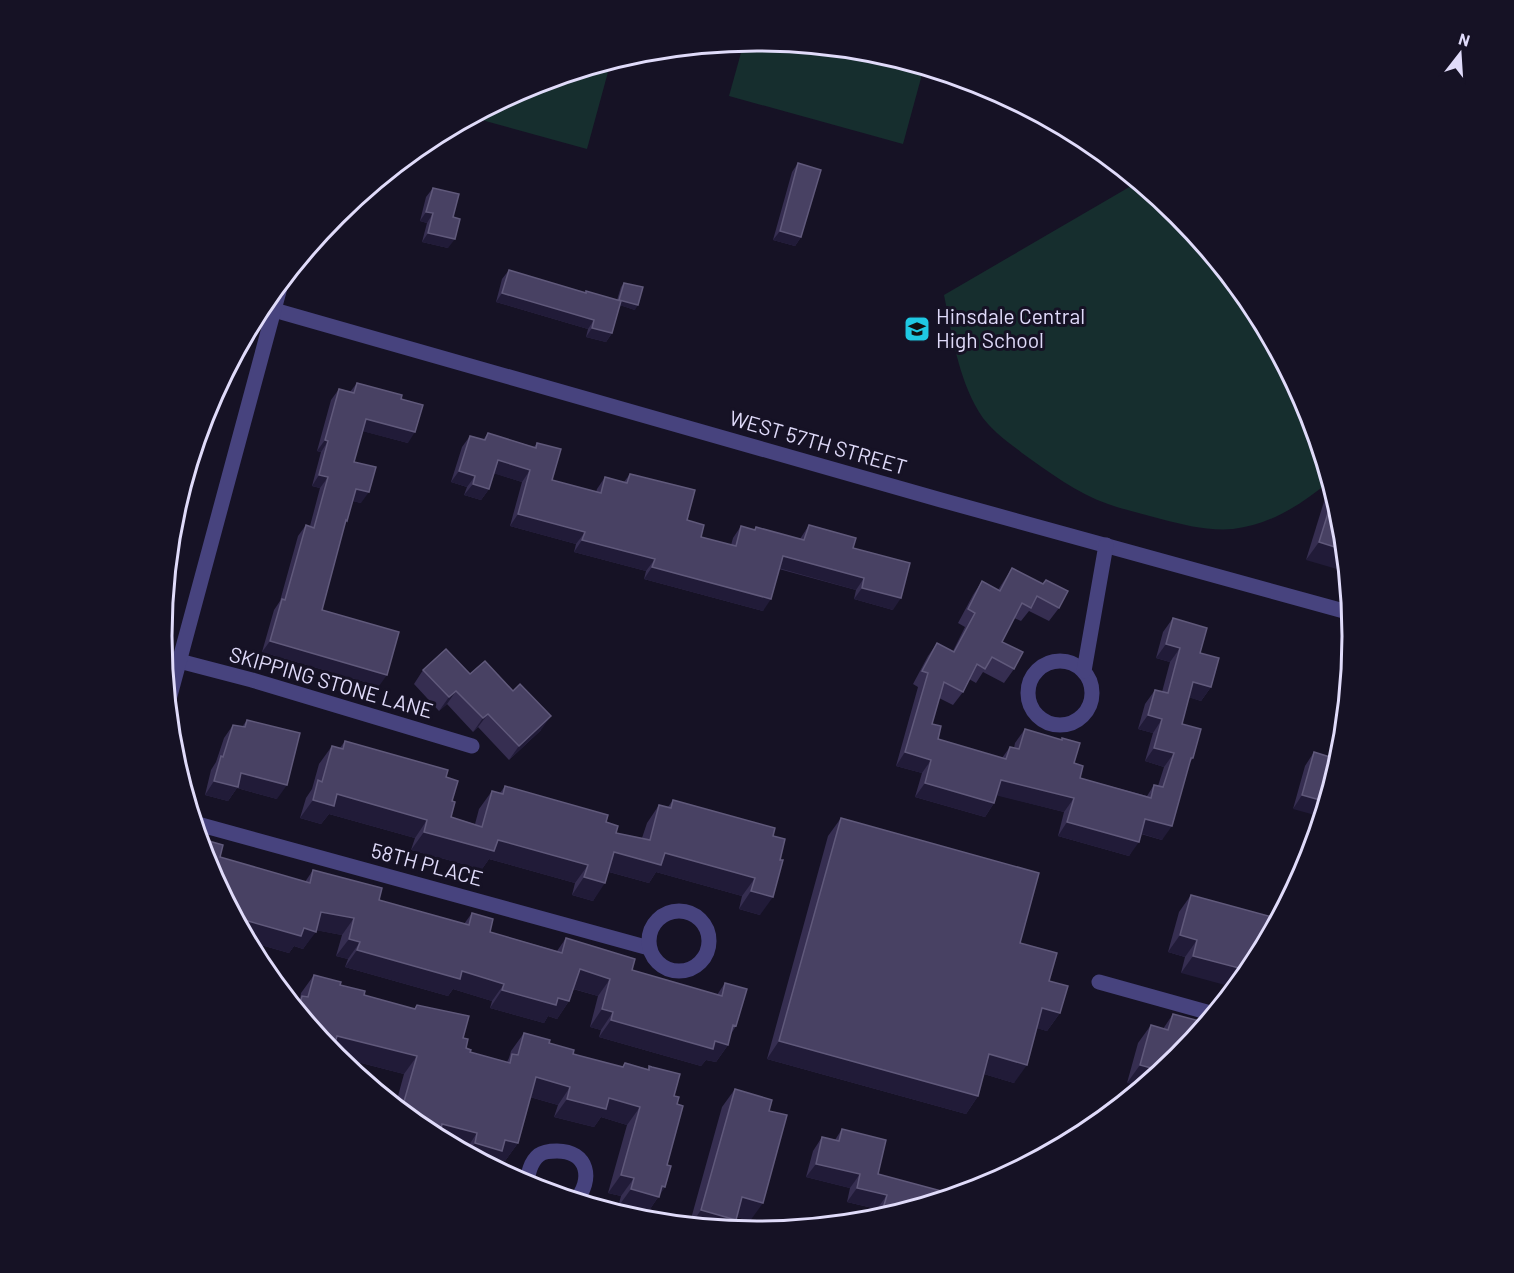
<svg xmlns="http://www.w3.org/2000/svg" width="1514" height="1273" font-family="Barlow,sans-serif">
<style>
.grass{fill:#162e2e}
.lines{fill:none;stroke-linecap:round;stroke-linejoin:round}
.minor{stroke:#47437e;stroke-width:15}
.wall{fill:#362e51}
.shaded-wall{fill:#211b38}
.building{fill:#484163;stroke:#60597b;stroke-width:1.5}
.labels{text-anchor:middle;stroke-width:6;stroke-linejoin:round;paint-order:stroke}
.poi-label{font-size:21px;fill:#e0dbfa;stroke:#161225;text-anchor:start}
.street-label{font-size:21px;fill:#e0dbfa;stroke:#161225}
.rim{fill:none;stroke:#e0dbfa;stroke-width:3}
</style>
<rect width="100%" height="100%" fill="#161225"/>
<!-- grass -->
<g class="grass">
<polygon points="757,41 874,52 924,67 903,144 729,96 744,42"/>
<polygon points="611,61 587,149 471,117 529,86"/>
<path d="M1138,182L1179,215L1253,306L1308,409L1330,481C1302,504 1270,525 1233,529C1208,531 1184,525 1161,519C1143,514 1125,510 1108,504C1076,493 1049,472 1022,453C1007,441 990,430 979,412C958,377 952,334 944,295Z"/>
</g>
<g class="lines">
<!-- minor -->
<g class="minor">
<polyline points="274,310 941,500 1351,613"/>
<polyline points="179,661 252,680 472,746"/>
<circle cx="1060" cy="693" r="32"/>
<polyline points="1084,671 1106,545"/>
<polyline points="168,703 282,280"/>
<polyline points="194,823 649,948"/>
<circle cx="679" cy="941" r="30"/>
<polyline points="1099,982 1214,1014"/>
<path d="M526,1186C528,1175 530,1162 539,1155C543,1152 552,1151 557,1151C588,1151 594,1180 575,1201"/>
</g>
</g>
<!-- wall -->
<g class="wall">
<polygon points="798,163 801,237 795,246 773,240 792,172"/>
<polygon points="433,188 453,217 448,248 422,242 427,223 420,221 426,197"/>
<polygon points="509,270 585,293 586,291 617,300 621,287 624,283 635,310 620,305 612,333 606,342 586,337 588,329 496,302 502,279"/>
<polygon points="357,383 401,399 408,443 363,431 354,462 361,503 353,501 345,523 322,610 379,686 262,652 274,610 280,601 298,536 306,525 310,526 320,488 312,486 321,452 317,451 331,400 339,389 350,392"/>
<polygon points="488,433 534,447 537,443 552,480 596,492 597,489 605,477 624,482 630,474 687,520 701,537 731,545 733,538 741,526 754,530 756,527 800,539 809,525 853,548 893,610 854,599 856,590 779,569 763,611 644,579 646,571 574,552 576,544 510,526 522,482 494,473 489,489 481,500 464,495 467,487 451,482 462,447 470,436 483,440"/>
<polygon points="1330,482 1342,521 1306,560"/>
<polygon points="1012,568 1043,584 1046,580 1059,608 1049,621 1029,611 1021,621 1014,618 1002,642 1014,669 1004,683 983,672 976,683 969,679 963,692 953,705 939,698 932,724 938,739 1002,758 1010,747 1014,748 1015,743 1025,729 1074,763 1080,778 1147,796 1154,785 1158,786 1164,767 1145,761 1153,733 1138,729 1145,704 1155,690 1162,692 1170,662 1156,658 1163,632 1173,618 1200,653 1211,687 1201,701 1189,697 1182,724 1193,758 1189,764 1162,840 1141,834 1129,856 1058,836 1064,812 997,795 994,803 985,817 915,797 922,773 896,766 918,687 913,684 928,656 937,643 953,651 965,627 958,623 973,595 982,581 998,590"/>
<polygon points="423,670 470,674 541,730 509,760 478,727 473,732 447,704 439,711 414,684"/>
<polygon points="247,720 277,799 237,788 228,801 205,795 211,770 216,762 224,738 233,725 242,727"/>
<polygon points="345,741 446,777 452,801 451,817 475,824 479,809 492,791 500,793 505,786 606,822 616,833 642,838 647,823 659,805 668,807 673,800 773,836 760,915 739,909 742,896 656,872 649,883 609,872 593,901 572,895 575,883 489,859 482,869 411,850 415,838 329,814 321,824 300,818 306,798 312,789 319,764 332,746 340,748"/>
<polygon points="1314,752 1328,756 1332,752 1341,754 1293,809 1305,766"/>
<polygon points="841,818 1020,943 1049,981 1060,1013 1047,1031 1037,1028 1014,1083 984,1074 978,1096 966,1114 767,1059 828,836"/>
<polygon points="202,839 220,857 305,882 313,870 379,900 464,924 472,913 490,932 557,951 566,938 632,970 717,995 725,983 736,1026 731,1034 728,1045 716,1062 706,1060 701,1066 599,1037 601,1030 590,1027 598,996 573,989 569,1001 557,1019 548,1016 544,1023 490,1008 492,1001 453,989 448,996 345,967 348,959 336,956 342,935 316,930 303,949 294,946 289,953 247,941 206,864 200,843"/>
<polygon points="1311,841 1307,865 1288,902 1299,858"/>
<polygon points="1191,895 1279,919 1181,973 1185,957 1168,952 1179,912"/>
<polygon points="314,975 364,995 414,1009 417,1005 463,1038 466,1048 470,1052 507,1062 509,1058 511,1051 524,1033 549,1043 573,1054 622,1067 625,1063 648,1069 649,1066 674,1096 677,1104 667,1165 665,1187 646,1215 618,1207 621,1196 608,1193 627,1125 601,1117 594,1127 554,1117 558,1105 530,1097 518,1143 505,1161 497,1159 491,1167 464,1153 465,1151 459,1150 426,1132 395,1107 404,1074 334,1056 293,1006 295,1003 297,1003 300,999 301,993"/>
<polygon points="1173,1014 1207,1023 1127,1083 1138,1043 1151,1025 1163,1029"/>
<polygon points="735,1089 769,1111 750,1221 737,1217 729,1230 689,1226 722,1107"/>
<polygon points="842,1129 878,1174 955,1196 874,1221 877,1209 847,1202 850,1188 806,1177 813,1151 822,1137 835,1140"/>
</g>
<!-- shaded-wall -->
<g class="shaded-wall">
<polygon points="426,212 433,213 427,223 420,221"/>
<polygon points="780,231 801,237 795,246 773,240"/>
<polygon points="428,233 455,239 448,248 422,242"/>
<polygon points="502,293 594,320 588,329 496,302"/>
<polygon points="619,300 638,305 635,310 616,304"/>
<polygon points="592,328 612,333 606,342 586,337"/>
<polygon points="366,419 415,432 408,443 358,430"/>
<polygon points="325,440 328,441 321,452 317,451"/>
<polygon points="498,460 530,470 522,482 489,472"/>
<polygon points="459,471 475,476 467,487 451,482"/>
<polygon points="319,475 328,477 320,488 312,486"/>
<polygon points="473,484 489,489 481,500 464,495"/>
<polygon points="356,489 369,492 361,503 348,500"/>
<polygon points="518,514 585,532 576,544 510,526"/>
<polygon points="582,540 655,559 646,571 574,552"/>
<polygon points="1319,542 1344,550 1347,572 1306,560"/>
<polygon points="783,556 864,578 856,590 775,567"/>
<polygon points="652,567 771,599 763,611 644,579"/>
<polygon points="862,588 901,598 893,610 854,599"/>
<polygon points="270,641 387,675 379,686 262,652"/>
<polygon points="1166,644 1180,648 1170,662 1156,658"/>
<polygon points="1193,682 1211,687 1201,701 1184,696"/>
<polygon points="456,691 447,704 439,711 449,697"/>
<polygon points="488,714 478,727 473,732 483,718"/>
<polygon points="1148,715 1162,719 1153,733 1138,729"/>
<polygon points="551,716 541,730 509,760 519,746"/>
<polygon points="1154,748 1174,753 1164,767 1145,761"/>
<polygon points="905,752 931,760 922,773 896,766"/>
<polygon points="241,773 287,785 277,799 237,788 228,801 205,795 214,781"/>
<polygon points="1001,780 1074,798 1064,812 991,794"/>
<polygon points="925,783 994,803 985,817 915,797"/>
<polygon points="337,794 427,820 415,838 329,814 321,824 300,818 313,800"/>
<polygon points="1302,795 1327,802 1322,817 1293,809"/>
<polygon points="1145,819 1172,826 1162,840 1136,832"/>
<polygon points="1067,822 1139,842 1129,856 1058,836"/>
<polygon points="424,832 498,840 588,865 575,883 489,859 482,869 411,850"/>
<polygon points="614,852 665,853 755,878 742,896 656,872 649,883 602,870"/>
<polygon points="584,877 605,883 593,901 572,895"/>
<polygon points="751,891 773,897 760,915 739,909"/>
<polygon points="321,912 354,918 342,935 309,929"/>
<polygon points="234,917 304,928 316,932 303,949 294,946 289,953 247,941"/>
<polygon points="1180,935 1197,940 1185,957 1168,952"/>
<polygon points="349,939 360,942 348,959 336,956"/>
<polygon points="357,950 462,971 504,984 492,1001 453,989 448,996 345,967"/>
<polygon points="1193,956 1250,971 1236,988 1181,973"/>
<polygon points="580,969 610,979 598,996 567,987"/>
<polygon points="502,990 558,998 569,1001 557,1019 548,1016 544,1023 490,1008"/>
<polygon points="1042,1008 1060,1013 1047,1031 1029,1026"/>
<polygon points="602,1009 613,1012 601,1030 590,1027"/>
<polygon points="611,1020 715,1041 728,1045 716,1062 706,1060 701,1066 599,1037"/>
<polygon points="337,1036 417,1056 404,1074 334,1056 328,1049"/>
<polygon points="779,1041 978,1096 966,1114 767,1059"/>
<polygon points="989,1054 1027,1065 1014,1083 977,1072"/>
<polygon points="1140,1065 1162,1071 1143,1087 1127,1083"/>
<polygon points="536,1077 570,1087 558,1105 523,1095"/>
<polygon points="609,1098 640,1107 627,1125 601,1117 594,1127 554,1117 567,1099"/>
<polygon points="405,1115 415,1118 413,1121"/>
<polygon points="442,1124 477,1133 465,1151 459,1150 426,1132 422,1129"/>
<polygon points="505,1140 518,1143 505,1161 497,1159 491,1167 467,1154 475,1143"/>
<polygon points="816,1164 860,1174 850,1188 806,1177"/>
<polygon points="621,1175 634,1178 621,1196 608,1193"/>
<polygon points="662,1186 665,1187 646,1215 618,1207 631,1189"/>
<polygon points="857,1188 887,1195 877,1209 847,1202"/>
<polygon points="742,1197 763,1203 750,1221 730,1215"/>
<polygon points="701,1210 736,1220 729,1230 690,1226"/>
</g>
<!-- building -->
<g class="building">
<polygon points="798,163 821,170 801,237 780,231"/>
<polygon points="433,188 459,194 453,217 460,219 455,239 428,233 433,213 426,212"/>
<polygon points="509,270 586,293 586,291 621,301 612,333 592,328 594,320 502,293"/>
<polygon points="624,283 643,287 638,305 619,300"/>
<polygon points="357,383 402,395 401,399 423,405 415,432 366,419 354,462 376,467 369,492 356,489 347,521 346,520 322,610 399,632 387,675 270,641 282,599 285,600 306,525 314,528 328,477 319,475 328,441 325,440 339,389 354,393"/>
<polygon points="488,433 536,448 537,443 561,449 552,480 601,493 605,477 627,483 630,474 695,490 687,520 704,525 701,537 736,546 741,526 755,530 756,527 804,540 809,525 856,538 853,548 910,563 901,598 862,588 864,578 783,556 771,599 652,567 655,559 582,540 585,532 518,514 530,470 498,460 489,489 473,484 475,476 459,471 470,436 485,440"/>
<polygon points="1334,494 1342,521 1344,550 1319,542"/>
<polygon points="1012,568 1043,584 1046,580 1068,591 1059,608 1037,596 1031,608 1022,603 1002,642 1023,652 1014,669 992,657 985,669 977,664 963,692 944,682 932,724 941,726 938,739 1006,759 1010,747 1019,749 1025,729 1062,740 1062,738 1080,743 1074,763 1083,766 1080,778 1151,798 1154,785 1163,787 1174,753 1154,748 1162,719 1148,715 1155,690 1168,693 1180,648 1166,644 1173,618 1207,628 1200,653 1219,658 1211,687 1193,682 1182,724 1201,729 1193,758 1191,758 1172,826 1145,819 1139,842 1067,822 1074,798 1001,780 994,803 925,783 931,760 905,752 928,673 922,671 937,643 954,652 975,613 968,609 982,581 1000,591"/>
<polygon points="446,649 470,674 485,661 513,691 520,684 551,716 519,746 488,714 483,718 456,691 449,697 423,670"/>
<polygon points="247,720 300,733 287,785 241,773 238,787 214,781 221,756 223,757 233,725 245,727"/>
<polygon points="345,741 448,770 446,777 458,781 452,801 455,802 451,817 482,827 492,791 503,794 505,786 608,815 606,822 618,826 616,833 650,840 659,805 671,808 673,800 775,828 773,836 785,839 780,860 783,860 773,897 751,891 755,878 665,853 661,865 614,852 605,883 584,877 588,865 498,840 494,851 424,832 427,820 337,794 334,806 313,800 318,780 322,782 332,746 343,749"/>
<polygon points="1314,752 1330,757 1332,752 1341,754 1327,802 1302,795"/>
<polygon points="841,818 1039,873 1020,943 1057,953 1049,981 1068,986 1060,1013 1042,1008 1027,1065 989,1054 978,1096 779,1041"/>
<polygon points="202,839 223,845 220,857 310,883 313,870 382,888 379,900 469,925 472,913 493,919 490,932 562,953 566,938 635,959 632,970 722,996 725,983 747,989 736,1026 733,1025 728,1045 715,1041 713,1049 611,1020 613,1012 602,1009 610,979 580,969 569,1001 558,998 556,1005 502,990 504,984 462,971 460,979 357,950 360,942 349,939 354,918 321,912 316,932 304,928 301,936 234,917 206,864 200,845"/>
<polygon points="1311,841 1315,842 1307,865 1302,875"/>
<polygon points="1191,895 1279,919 1250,971 1193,956 1197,940 1180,935"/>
<polygon points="314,975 341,982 340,985 365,991 364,995 415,1009 417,1005 469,1016 463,1038 468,1039 466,1048 471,1050 470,1052 510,1063 512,1054 518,1055 524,1033 550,1040 549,1043 574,1050 573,1054 623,1067 625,1063 649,1070 649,1066 652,1067 680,1074 674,1096 679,1097 677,1104 683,1106 667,1165 671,1166 665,1187 662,1186 659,1197 631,1189 634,1178 621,1175 640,1107 609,1098 606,1109 567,1099 570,1087 536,1077 518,1143 505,1140 502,1151 475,1143 477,1133 442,1124 440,1134 422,1129 414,1122 415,1118 405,1115 401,1112 417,1056 337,1036 332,1054 294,1007 295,1003 300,1004 302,996 308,997"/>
<polygon points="1173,1014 1207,1023 1178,1058 1162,1071 1140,1065 1151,1025 1168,1030"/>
<polygon points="735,1089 772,1100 769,1111 787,1115 763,1203 742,1197 736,1220 701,1210"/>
<polygon points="842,1129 886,1140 878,1174 945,1192 944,1194 955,1196 880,1219 887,1195 857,1188 860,1174 816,1164 822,1137 839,1141"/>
</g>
<!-- icons -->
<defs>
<g id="school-square" transform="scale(1.35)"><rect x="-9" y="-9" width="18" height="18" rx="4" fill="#1fc9e3" stroke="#161225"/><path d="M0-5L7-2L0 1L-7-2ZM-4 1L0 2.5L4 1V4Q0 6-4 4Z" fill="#111"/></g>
</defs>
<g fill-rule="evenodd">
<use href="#school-square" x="917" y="329"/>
</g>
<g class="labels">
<!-- poi labels -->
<g class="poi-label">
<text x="936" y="324">Hinsdale Central<tspan x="936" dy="24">High School</tspan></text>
</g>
<!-- street labels -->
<g class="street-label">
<text transform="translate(818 443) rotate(16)" y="7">WEST 57TH STREET</text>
<text transform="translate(331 683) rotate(16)" y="7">SKIPPING STONE LANE</text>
<text transform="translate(427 865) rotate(15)" y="7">58TH PLACE</text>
</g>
</g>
<!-- crop -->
<path d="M0 0H1514V1273H0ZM172 636a585 585 0 1 1 1170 0a585 585 0 1 1-1170 0Z" fill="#161225" fill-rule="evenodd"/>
<path class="rim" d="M172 636a585 585 0 1 1 1170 0a585 585 0 1 1-1170 0Z"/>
<!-- north arrow -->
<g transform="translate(1460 54) rotate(17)" stroke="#161225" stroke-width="4.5" paint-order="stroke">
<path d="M0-4.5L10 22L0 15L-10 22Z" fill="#e0dbfa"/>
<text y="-9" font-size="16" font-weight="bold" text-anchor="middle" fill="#e0dbfa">N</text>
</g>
</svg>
